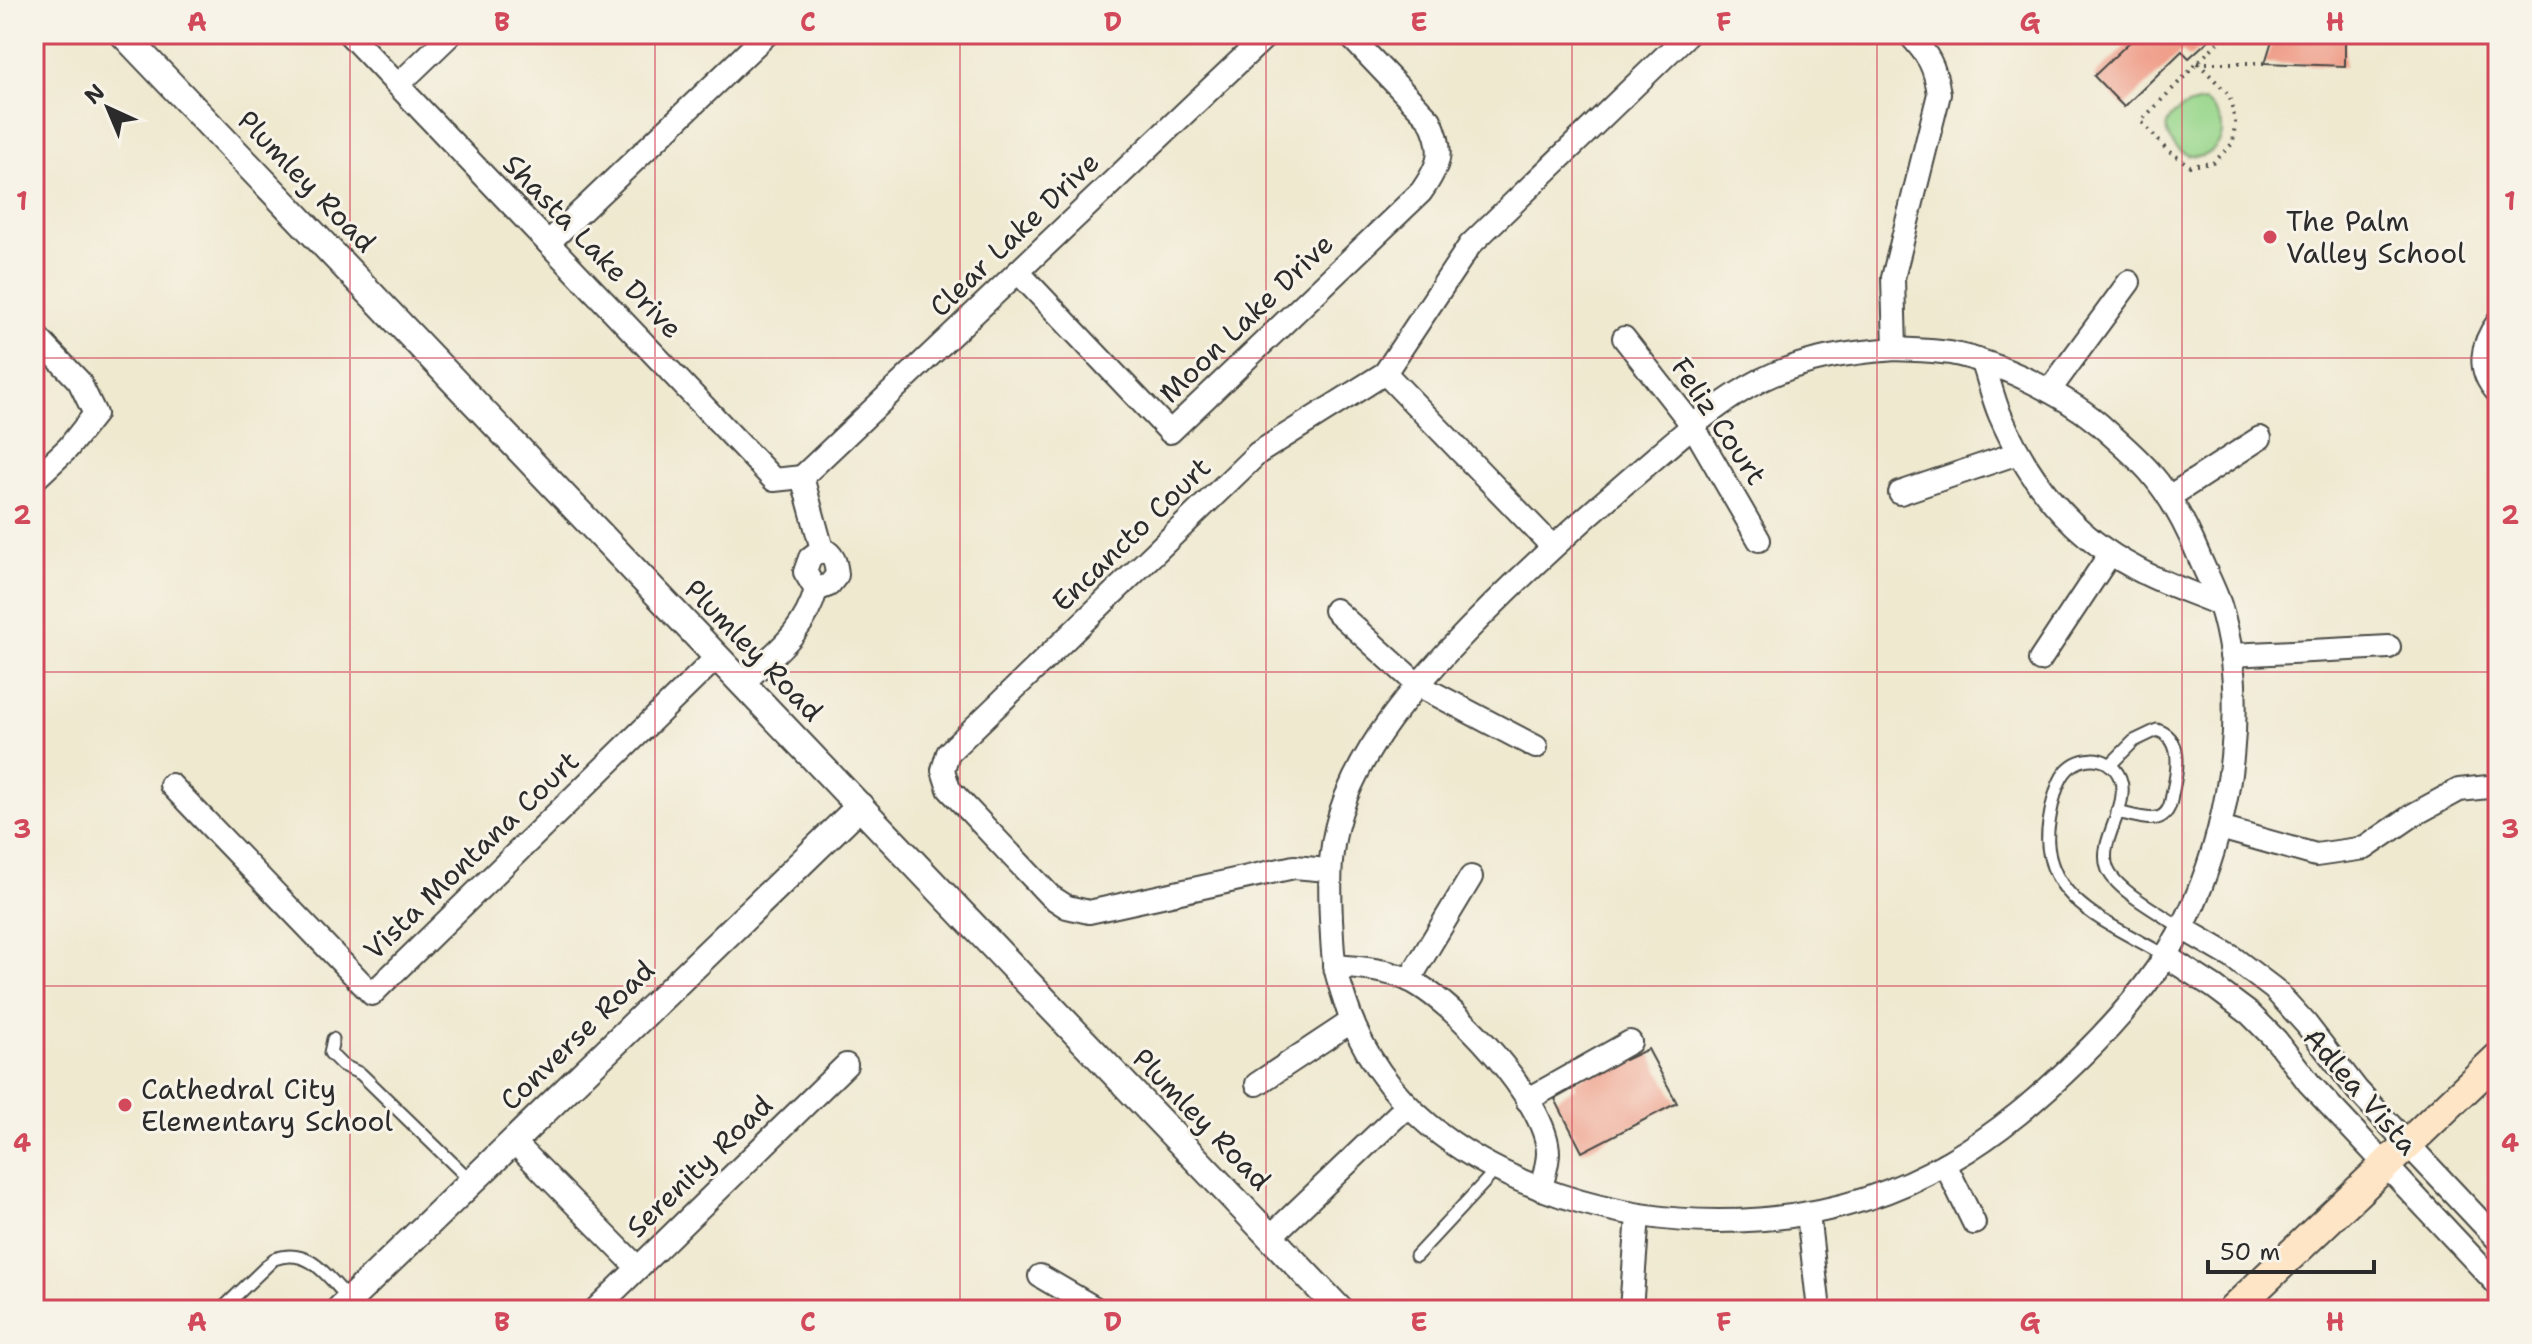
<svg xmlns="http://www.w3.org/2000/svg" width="2532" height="1344" font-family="'Shantell Sans',sans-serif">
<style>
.green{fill:#99d78c;stroke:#62815c;stroke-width:2}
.building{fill:#ef9f8a}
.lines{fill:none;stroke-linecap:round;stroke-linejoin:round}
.service-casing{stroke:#484844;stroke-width:15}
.minor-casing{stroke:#484844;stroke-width:26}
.tertiary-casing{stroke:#484844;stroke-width:30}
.secondary-casing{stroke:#484844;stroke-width:34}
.path{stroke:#484844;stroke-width:4;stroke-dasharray:2 6;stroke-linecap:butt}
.service{stroke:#fff;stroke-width:11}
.minor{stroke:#fff;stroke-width:22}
.tertiary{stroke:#fff;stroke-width:26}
.secondary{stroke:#fee5c5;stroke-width:30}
.grid{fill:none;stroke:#d1495b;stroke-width:2;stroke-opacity:0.55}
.poi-dot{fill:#d1495b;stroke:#f7f3e8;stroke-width:3}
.labels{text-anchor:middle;stroke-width:6;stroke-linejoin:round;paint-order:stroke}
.street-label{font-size:28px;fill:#2b2b2b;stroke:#f7f3e8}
.poi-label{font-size:28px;fill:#2b2b2b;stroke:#f7f3e8;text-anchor:start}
.neatline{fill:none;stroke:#d1495b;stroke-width:3}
.grid-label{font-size:26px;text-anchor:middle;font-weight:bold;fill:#d1495b}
</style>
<rect width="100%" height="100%" fill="#f7f3e8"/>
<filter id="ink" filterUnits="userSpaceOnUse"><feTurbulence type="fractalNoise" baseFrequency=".0125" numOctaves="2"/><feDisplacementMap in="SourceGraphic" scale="16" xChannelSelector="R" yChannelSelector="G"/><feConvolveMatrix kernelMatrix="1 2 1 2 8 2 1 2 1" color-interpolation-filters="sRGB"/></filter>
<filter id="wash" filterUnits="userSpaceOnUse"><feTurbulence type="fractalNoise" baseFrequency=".006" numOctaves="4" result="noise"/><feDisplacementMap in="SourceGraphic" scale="32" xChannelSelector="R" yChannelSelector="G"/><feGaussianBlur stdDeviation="1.8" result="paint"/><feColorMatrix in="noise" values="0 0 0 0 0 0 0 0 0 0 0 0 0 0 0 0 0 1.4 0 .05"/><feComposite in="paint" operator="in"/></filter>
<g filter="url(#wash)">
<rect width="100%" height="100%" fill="#efe9d0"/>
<!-- green -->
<path class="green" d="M2205,102C2248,130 2200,183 2171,141C2155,118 2187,103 2205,102Z"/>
<g id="blocks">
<!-- building -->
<g class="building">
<polygon points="2138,34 2203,34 2209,40 2189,58 2182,51 2124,107 2094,76"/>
<polygon points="2274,34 2345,34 2345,66 2265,63"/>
<polygon points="1648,1049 1677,1103 1582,1152 1555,1099 1576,1087 1574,1082 1622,1055 1625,1060"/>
</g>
</g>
</g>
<g filter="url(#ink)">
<use href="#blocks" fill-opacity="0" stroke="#484844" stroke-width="2"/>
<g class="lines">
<!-- service casing -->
<g class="service-casing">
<g id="service">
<path d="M2110,765L2134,741L2157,730C2183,738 2178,769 2173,790C2171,799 2171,812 2160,817C2150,822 2128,814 2117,812"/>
<path d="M2164,955C2114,925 2042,901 2048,830C2050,815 2054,791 2062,777C2075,754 2109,752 2120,778C2131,806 2098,839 2107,867C2113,889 2163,915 2182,928"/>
<polyline points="333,1039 330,1053 342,1065 361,1074 471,1181"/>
<polyline points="1416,1256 1495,1171"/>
<path d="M221,1310L274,1259C309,1246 327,1276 349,1299"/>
</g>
</g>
<!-- minor casing -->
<g class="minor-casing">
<g id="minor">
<polyline points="349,34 774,480 802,477"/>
<polyline points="398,85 451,34"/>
<polyline points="548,243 767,34"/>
<path d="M1018,272L1170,432L1421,192C1440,165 1445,151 1430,120L1348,34"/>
<path d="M2498,322C2481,345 2476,370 2498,393"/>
<polyline points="34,334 79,381 95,414 68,448 34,480"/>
<polyline points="1624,338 1693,426 1759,540"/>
<path d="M1895,349C1913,350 1932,350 1950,353C1998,362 2062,393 2099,424C2116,439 2134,454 2149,471C2170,495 2186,525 2198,554C2205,571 2214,588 2220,605C2249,698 2232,815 2194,903C2169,961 2125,1014 2080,1058C2040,1097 1999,1133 1950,1161C1836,1229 1687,1237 1562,1196C1464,1164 1377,1103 1345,1001C1341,988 1336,974 1334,961C1332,947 1332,933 1331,919C1329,874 1329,840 1346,797C1369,740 1407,696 1448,651C1505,590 1566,534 1629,480C1671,445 1712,405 1761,380C1806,358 1846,353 1895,349Z"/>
<path d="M1895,349L1893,278L1939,94C1935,65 1928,55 1909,34"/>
<path d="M1983,363C1989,380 1993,399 2000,415C2028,480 2072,535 2135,568C2161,583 2191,592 2219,604"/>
<polyline points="1385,373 1552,546"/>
<polyline points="2049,391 2129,282"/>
<polyline points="802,477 1268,34"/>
<path d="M802,477L822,549C834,554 836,563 837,575L829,585L816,590"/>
<polyline points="1900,493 2018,453"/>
<polyline points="2169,497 2260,438"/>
<polyline points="1335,610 1418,685 1536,747"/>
<polyline points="2231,655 2389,647"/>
<polyline points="2040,660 2110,554"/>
<path d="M742,684C774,653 804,634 816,590L805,572L810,558L822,549"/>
<polyline points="171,785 372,994 717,657"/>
<polyline points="2220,828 2316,855 2365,848 2413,815 2459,790 2498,786"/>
<polyline points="1328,870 1294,867 1089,912 1067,907 1050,896 949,789 943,770 948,753 1258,453 1385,373 1470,245 1688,34"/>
<polyline points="2182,928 2232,957 2274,989 2306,1024 2357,1090 2498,1240"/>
<polyline points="2164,955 2214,987 2250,1014 2276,1040 2309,1083 2498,1285"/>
<path d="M1334,966C1359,968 1384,969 1407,979C1452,999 1548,1102 1548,1153C1548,1164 1543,1178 1541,1189"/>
<polyline points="1409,980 1471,877"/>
<polyline points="1257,1084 1352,1021"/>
<polyline points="1527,1100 1630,1042"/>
<polyline points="513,1141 638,1268"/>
<polyline points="1945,1164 1974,1223"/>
<polyline points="1808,1214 1819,1310"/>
<polyline points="1270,1237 1407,1106"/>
<polyline points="1040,1276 1098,1310"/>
<polyline points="595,1310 846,1065"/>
<polyline points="1631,1310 1638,1215"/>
</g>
</g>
<!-- tertiary casing -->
<g class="tertiary-casing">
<g id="tertiary">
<polyline points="123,34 1340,1310"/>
<polyline points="339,1310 860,806"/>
</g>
</g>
<!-- secondary casing -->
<g class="secondary-casing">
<polyline id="secondary" points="2233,1310 2498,1058"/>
</g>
<!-- path -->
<g class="path">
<polyline points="2198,63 2230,96 2235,122 2233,143 2213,163 2190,166 2166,149 2141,121 2226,34"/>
<polyline points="2198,63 2265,63"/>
</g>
<!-- service -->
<use href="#service" class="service"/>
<!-- minor -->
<use href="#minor" class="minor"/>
<!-- tertiary -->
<use href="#tertiary" class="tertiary"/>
<!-- secondary -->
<use href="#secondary" class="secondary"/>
</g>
</g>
<!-- grid -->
<path class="grid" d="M350,34V1310M655,34V1310M960,34V1310M1266,34V1310M1572,34V1310M1877,34V1310M2182,34V1310M34,358H2498M34,672H2498M34,986H2498"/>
<!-- markers -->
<g class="poi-dot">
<circle cx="2270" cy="237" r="8"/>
<circle cx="125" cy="1105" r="8"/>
</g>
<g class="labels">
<!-- street labels -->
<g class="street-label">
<text transform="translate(307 181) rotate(46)" y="10">Plumley Road</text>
<text transform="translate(1014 234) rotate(-44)" y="10">Clear Lake Drive</text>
<text transform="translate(593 246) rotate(46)" y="10">Shasta Lake Drive</text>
<text transform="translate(1246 318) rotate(-44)" y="10">Moon Lake Drive</text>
<text transform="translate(1719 421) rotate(56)" y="10">Feliz Court</text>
<text transform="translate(1131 534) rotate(-44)" y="10">Encancto Court</text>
<text transform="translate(754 650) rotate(46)" y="10">Plumley Road</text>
<text transform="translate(471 855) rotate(-44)" y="10">Vista Montana Court</text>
<text transform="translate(577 1035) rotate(-44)" y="10">Converse Road</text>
<text transform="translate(2361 1091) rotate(49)" y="10">Adlea Vista</text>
<text transform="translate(1202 1119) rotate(46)" y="10">Plumley Road</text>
<text transform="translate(699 1166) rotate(-44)" y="10">Serenity Road</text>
</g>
<!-- poi labels -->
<g class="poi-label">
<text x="2286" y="231">The Palm<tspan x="2286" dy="32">Valley School</tspan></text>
<text x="141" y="1099">Cathedral City<tspan x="141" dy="32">Elementary School</tspan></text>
</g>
</g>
<!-- margin -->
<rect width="2532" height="1344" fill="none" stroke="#f7f3e8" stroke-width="88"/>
<!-- north arrow -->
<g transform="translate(108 108) rotate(316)" stroke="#f7f3e8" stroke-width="6" paint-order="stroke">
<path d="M0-6L14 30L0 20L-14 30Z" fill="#2b2b2b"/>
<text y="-12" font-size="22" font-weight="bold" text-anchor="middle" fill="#2b2b2b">N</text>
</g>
<!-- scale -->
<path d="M2208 1260v12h166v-12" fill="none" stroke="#2b2b2b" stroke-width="4"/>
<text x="2220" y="1260" font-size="24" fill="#2b2b2b" stroke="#f7f3e8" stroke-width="6" paint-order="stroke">50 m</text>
<rect x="44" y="44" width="2444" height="1256" class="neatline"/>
<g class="grid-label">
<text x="197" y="31">A</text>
<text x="502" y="31">B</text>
<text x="808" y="31">C</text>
<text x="1113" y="31">D</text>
<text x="1419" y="31">E</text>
<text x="1724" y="31">F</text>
<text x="2030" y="31">G</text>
<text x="2335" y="31">H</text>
<text x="22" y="210">1</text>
<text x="2510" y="210">1</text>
<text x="22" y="524">2</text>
<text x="2510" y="524">2</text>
<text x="22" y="838">3</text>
<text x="2510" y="838">3</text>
<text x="22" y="1152">4</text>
<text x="2510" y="1152">4</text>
<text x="197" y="1331">A</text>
<text x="502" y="1331">B</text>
<text x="808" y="1331">C</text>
<text x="1113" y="1331">D</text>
<text x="1419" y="1331">E</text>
<text x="1724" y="1331">F</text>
<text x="2030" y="1331">G</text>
<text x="2335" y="1331">H</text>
</g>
</svg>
